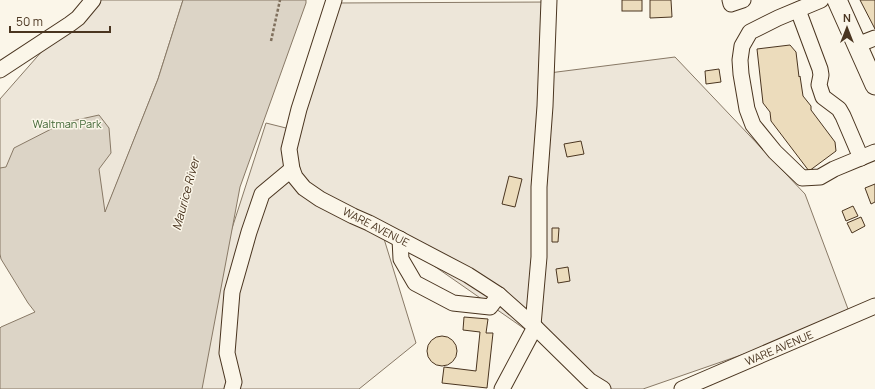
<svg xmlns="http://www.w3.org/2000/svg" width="875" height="389" font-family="Manrope,sans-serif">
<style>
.green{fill:#ede6d9;stroke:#887966}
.water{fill:#dcd4c6;stroke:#887966}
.building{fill:#ecdcbc;stroke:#4a3520}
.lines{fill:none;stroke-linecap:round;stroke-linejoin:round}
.minor-casing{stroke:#4a3520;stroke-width:17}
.major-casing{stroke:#4a3520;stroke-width:21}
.path{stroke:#7f6f5c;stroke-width:2.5;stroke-dasharray:3 2;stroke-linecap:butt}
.minor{stroke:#fbf6e9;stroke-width:15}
.major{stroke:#fbf6e9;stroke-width:19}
.labels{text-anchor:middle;stroke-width:3;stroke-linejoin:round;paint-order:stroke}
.park-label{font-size:11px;fill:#436837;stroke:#fbf6e9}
.street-label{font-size:11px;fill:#4a3520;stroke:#fbf6e9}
.water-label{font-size:12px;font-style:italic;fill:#4a3520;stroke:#fbf6e9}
</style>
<rect width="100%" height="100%" fill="#fbf6e9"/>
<!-- green -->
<g class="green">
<polygon points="87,0 183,0 158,79 105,213 0,192 0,99"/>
<polygon points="550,2 549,73 675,57 805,194 851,317 643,389 611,389 381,229 416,343 359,389 188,389 187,368 266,123 294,130 334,3"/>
</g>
<!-- water -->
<polygon class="water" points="183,0 306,0 306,3 240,187 202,389 0,389 0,328 1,327 35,312 28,303 1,259 0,254 0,168 6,167 14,148 63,123 99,115 109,128 111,153 99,169 105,212 158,79"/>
<!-- building -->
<g class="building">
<rect x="622" y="0" width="20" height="11"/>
<polygon points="650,0 671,0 672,17 650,18"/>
<polygon points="860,0 875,0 875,29"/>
<polygon points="790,45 796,52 799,77 800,76 803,96 811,106 811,110 835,142 836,151 809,171 771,121 770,112 763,103 757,49"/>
<polygon points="719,69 721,82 706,84 705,71"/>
<polygon points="581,141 584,154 567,157 564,144"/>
<polygon points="509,176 522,179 515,207 502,204"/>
<polygon points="875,184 875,202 871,204 865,188"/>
<polygon points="853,206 858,216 846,221 842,211"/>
<polygon points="861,217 865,226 852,233 847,223"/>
<polygon points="552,228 559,228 558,242 552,242"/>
<polygon points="568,267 570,281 558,283 556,269"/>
<polygon points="464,317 488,319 486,333 493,333 487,388 442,383 444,367 476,371 480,332 463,330"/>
<circle cx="442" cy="351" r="15"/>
</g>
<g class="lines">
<!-- minor casing -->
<g class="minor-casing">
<g id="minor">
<polyline points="334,0 299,109 289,149 292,169 295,177 304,188 320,199 353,216 369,223 468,275 499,295 535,327 590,381 603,389"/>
<polyline points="730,0 731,4 743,0"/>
<polyline points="821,0 778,18 750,32 742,46 740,60 741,74 747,109 753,125 775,152 802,178 820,177 834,169 875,152"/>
<polyline points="798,10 820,69 821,75 819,85 823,97 839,109 843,116 861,158"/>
<polyline points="857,45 875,38"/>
<polyline points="0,70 70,24 78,18 93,0"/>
<polyline points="400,239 401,259 415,283 453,303 490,307 499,295"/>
<polyline points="533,325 539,257 539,187 545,106 549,0"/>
<polyline points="232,389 234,382 227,353 232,292 249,232 262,194 292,169"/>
<polyline points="502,389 535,327"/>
<polyline points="682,389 875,306"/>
</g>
</g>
<!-- major casing -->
<g class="major-casing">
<polyline id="major" points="837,0 875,85"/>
</g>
<!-- path -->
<polyline class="path" points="271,41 280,0"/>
<!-- minor -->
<use href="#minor" class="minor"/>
<!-- major -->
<use href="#major" class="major"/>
</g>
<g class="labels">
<!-- park labels -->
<g class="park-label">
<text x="67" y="128">Waltman Park</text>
</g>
<!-- street labels -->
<g class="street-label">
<text transform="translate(376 227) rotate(27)" y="4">WARE AVENUE</text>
<text transform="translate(779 348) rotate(-23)" y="4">WARE AVENUE</text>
</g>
<!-- water labels -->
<g class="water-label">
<text transform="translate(186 194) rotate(-75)" y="4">Maurice River</text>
</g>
</g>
<!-- north arrow -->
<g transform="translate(847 28)" stroke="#fbf6e9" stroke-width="3" paint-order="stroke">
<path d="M0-3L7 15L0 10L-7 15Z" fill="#4a3520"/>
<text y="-6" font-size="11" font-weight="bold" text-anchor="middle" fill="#4a3520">N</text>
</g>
<!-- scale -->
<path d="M10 26v6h100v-6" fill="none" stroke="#4a3520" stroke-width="2"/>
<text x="16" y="26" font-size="12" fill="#4a3520" stroke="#fbf6e9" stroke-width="3" paint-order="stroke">50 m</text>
</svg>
